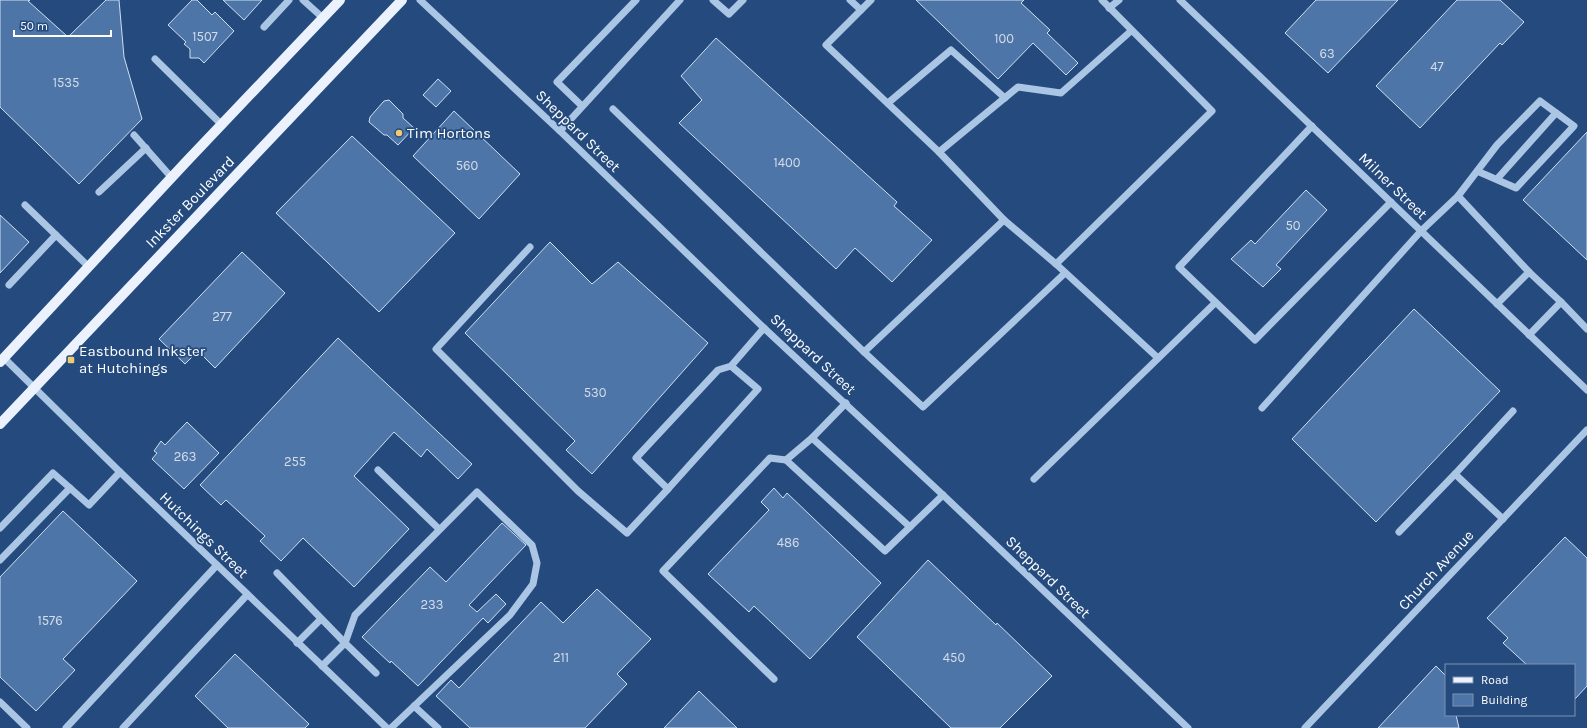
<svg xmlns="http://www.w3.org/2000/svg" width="1587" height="728" font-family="Karla,sans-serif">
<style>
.building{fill:#4e75a7;stroke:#cedff4}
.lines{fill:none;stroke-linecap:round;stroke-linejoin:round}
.minor{stroke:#abc5e5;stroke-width:7}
.major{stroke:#ecf2fd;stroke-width:10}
.poi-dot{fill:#efcb70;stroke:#254b7e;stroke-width:1.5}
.labels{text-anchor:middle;stroke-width:3.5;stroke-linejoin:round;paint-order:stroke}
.number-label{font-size:13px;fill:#d3dce9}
.street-label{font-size:15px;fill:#fff;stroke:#254b7e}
.poi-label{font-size:15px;fill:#fff;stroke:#254b7e;text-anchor:start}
</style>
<rect width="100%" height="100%" fill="#254b7e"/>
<!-- building -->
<g class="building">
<polygon points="0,0 30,0 28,1 68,37 106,0 119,0 124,57 142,119 79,184 0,107"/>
<polygon points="192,0 197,0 212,15 215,12 234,31 204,63 199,58 190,58 190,49 184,44 186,42 168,25"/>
<polygon points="223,0 262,0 244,20"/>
<polygon points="916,0 1024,0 1021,3 1050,30 1047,33 1078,63 1066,75 1033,43 998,79"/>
<polygon points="1316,0 1398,0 1328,73 1285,33"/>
<polygon points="1457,0 1500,0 1524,22 1502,45 1500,43 1420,128 1376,86"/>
<polygon points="716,38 897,202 894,206 932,240 892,282 855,248 836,269 679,123 702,100 681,76"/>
<polygon points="438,79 451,91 436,107 423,95"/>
<polygon points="389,100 403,114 403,118 414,128 398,145 387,135 384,135 369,122 370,117 384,101"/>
<polygon points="454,111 520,174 479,219 413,156"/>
<polygon points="1587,132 1587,260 1523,200"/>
<polygon points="352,136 455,233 379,312 276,213"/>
<polygon points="1306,190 1327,210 1276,265 1281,269 1263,287 1231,259 1251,240 1255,244"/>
<polygon points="0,215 29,242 0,273"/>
<polygon points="550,242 592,284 618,262 708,343 592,474 566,450 575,441 465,333"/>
<polygon points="242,252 285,293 215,368 198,351 185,364 159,339"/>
<polygon points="1414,309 1500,391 1376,522 1292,439"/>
<polygon points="338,338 472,464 458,479 427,449 421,457 394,432 354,476 409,529 354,587 303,538 281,561 260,541 265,536 226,500 221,505 200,485"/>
<polygon points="187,422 219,453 184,489 152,459 157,453 154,451 161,441 165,445"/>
<polygon points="774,488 783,498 787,493 881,583 810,659 754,606 749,612 708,574 769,510 761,502"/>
<polygon points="63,511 137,581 63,659 75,670 36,711 0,677 0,577"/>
<polygon points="502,523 526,545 469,605 477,612 496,594 506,604 488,623 483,618 418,686 391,661 390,663 362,637 430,567 446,582"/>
<polygon points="1565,537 1587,558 1587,686 1574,700 1574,665 1527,665 1503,643 1508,638 1487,618"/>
<polygon points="928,560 996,625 997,623 1052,676 1000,728 951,728 857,637"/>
<polygon points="597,589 651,639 617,674 627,684 585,728 470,728 436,696 451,680 459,688 541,602 563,623"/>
<polygon points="235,654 309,724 305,728 228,728 195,696"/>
<polygon points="1436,666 1446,676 1446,715 1456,715 1459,728 1378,728"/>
<polygon points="699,691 737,728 664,728"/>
</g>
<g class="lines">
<!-- minor -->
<g class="minor">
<polyline points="303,0 323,18"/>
<polyline points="420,0 560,131 764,328 943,495 1188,728"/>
<polyline points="713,0 729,14 743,0"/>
<polyline points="850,0 861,10"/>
<polyline points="871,0 826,45 939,152 1004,220 1056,264 1158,358"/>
<polyline points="1180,0 1587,390"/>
<polyline points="1109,8 1119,0"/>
<polyline points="264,27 289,0"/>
<polyline points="155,59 222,125"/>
<polyline points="888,103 951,50 1005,98"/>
<polyline points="582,106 557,82 636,0"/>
<polyline points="613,109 864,352 1004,220"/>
<polyline points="1312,126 1179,267 1255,340 1391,202"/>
<polyline points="560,131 680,0"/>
<polyline points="134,135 172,178"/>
<polyline points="939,152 1018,87 1061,93 1131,31"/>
<polyline points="1497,179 1556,113"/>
<polyline points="99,192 146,148"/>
<polyline points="1458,196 1497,145 1540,101 1574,126 1516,188 1477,171"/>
<polyline points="25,205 89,267"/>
<polyline points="530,247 436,349 578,491 627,533 668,489"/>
<polyline points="1056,264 1212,111 1102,0"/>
<polyline points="9,285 56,235"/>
<polyline points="1561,302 1587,329"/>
<polyline points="1497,304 1529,272 1561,302 1529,335"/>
<polyline points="864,352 923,407 1065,273"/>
<polyline points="4,358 120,472 387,728"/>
<polyline points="731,366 758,389 668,489 636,458 718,370 731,366 764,328"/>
<polyline points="1262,408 1421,231 1458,196 1529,272"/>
<polyline points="812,438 910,527"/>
<polyline points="786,460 885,551 943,495"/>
<polyline points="378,470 439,529"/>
<polyline points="1034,479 1215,303"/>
<polyline points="70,488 89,505 120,472"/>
<polyline points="1503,519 1455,474 1513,411"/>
<polyline points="0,528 53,473 70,488 0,560"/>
<polyline points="1399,532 1455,474"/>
<polyline points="277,573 345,643 376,673"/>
<polyline points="297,643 321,619"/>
<polyline points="322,666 345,643 355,615 477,492 532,545 537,563 533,584 510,615 391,728"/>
<polyline points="774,679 663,571 770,458 786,460 812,438 846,403"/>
<polyline points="0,702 27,728"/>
<polyline points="414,706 438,728"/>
<polyline points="66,728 217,565"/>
<polyline points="123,728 247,595"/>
<polyline points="1305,728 1587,430"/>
</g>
<!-- major -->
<g class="major">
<polyline points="0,362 186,162 340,0"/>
<polyline points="0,424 402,0"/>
</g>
</g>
<!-- markers -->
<g class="poi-dot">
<circle cx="399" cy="133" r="4"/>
<rect x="67" y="356" width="8" height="8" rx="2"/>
</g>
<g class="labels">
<!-- number labels -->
<g class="number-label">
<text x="205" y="41">1507</text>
<text x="1004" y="43">100</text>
<text x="1327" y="58">63</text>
<text x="1437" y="71">47</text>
<text x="66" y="87">1535</text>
<text x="787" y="167">1400</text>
<text x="467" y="170">560</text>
<text x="1293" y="230">50</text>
<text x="222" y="321">277</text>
<text x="595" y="397">530</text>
<text x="185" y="461">263</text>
<text x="295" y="466">255</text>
<text x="788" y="547">486</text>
<text x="432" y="609">233</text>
<text x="50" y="625">1576</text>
<text x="561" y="662">211</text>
<text x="954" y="662">450</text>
</g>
<!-- street labels -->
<g class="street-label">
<text transform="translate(578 131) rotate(44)" y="5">Sheppard Street</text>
<text transform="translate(1393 186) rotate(44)" y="5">Milner Street</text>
<text transform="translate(190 202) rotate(-46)" y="5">Inkster Boulevard</text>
<text transform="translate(813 354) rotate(43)" y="5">Sheppard Street</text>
<text transform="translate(204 535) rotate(44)" y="5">Hutchings Street</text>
<text transform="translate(1436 570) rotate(-47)" y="5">Church Avenue</text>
<text transform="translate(1048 577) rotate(44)" y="5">Sheppard Street</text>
</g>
<!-- poi labels -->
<g class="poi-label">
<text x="407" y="138">Tim Hortons</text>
<text x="79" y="356">Eastbound Inkster<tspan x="79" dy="17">at Hutchings</tspan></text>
</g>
</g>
<!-- legend -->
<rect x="1445" y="664" width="130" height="52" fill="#254b7e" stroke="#7c93b2"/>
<rect x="1453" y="677" width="20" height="6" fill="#ecf2fd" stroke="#7c93b2"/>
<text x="1481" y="684" font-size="12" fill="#ffffff">Road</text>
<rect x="1453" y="694" width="20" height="12" fill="#4e75a7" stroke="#7c93b2"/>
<text x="1481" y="704" font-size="12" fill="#ffffff">Building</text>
<!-- scale -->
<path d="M14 30v6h97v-6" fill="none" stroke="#ffffff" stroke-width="2"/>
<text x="20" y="30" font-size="12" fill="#ffffff" stroke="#254b7e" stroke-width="3" paint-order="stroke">50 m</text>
</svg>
